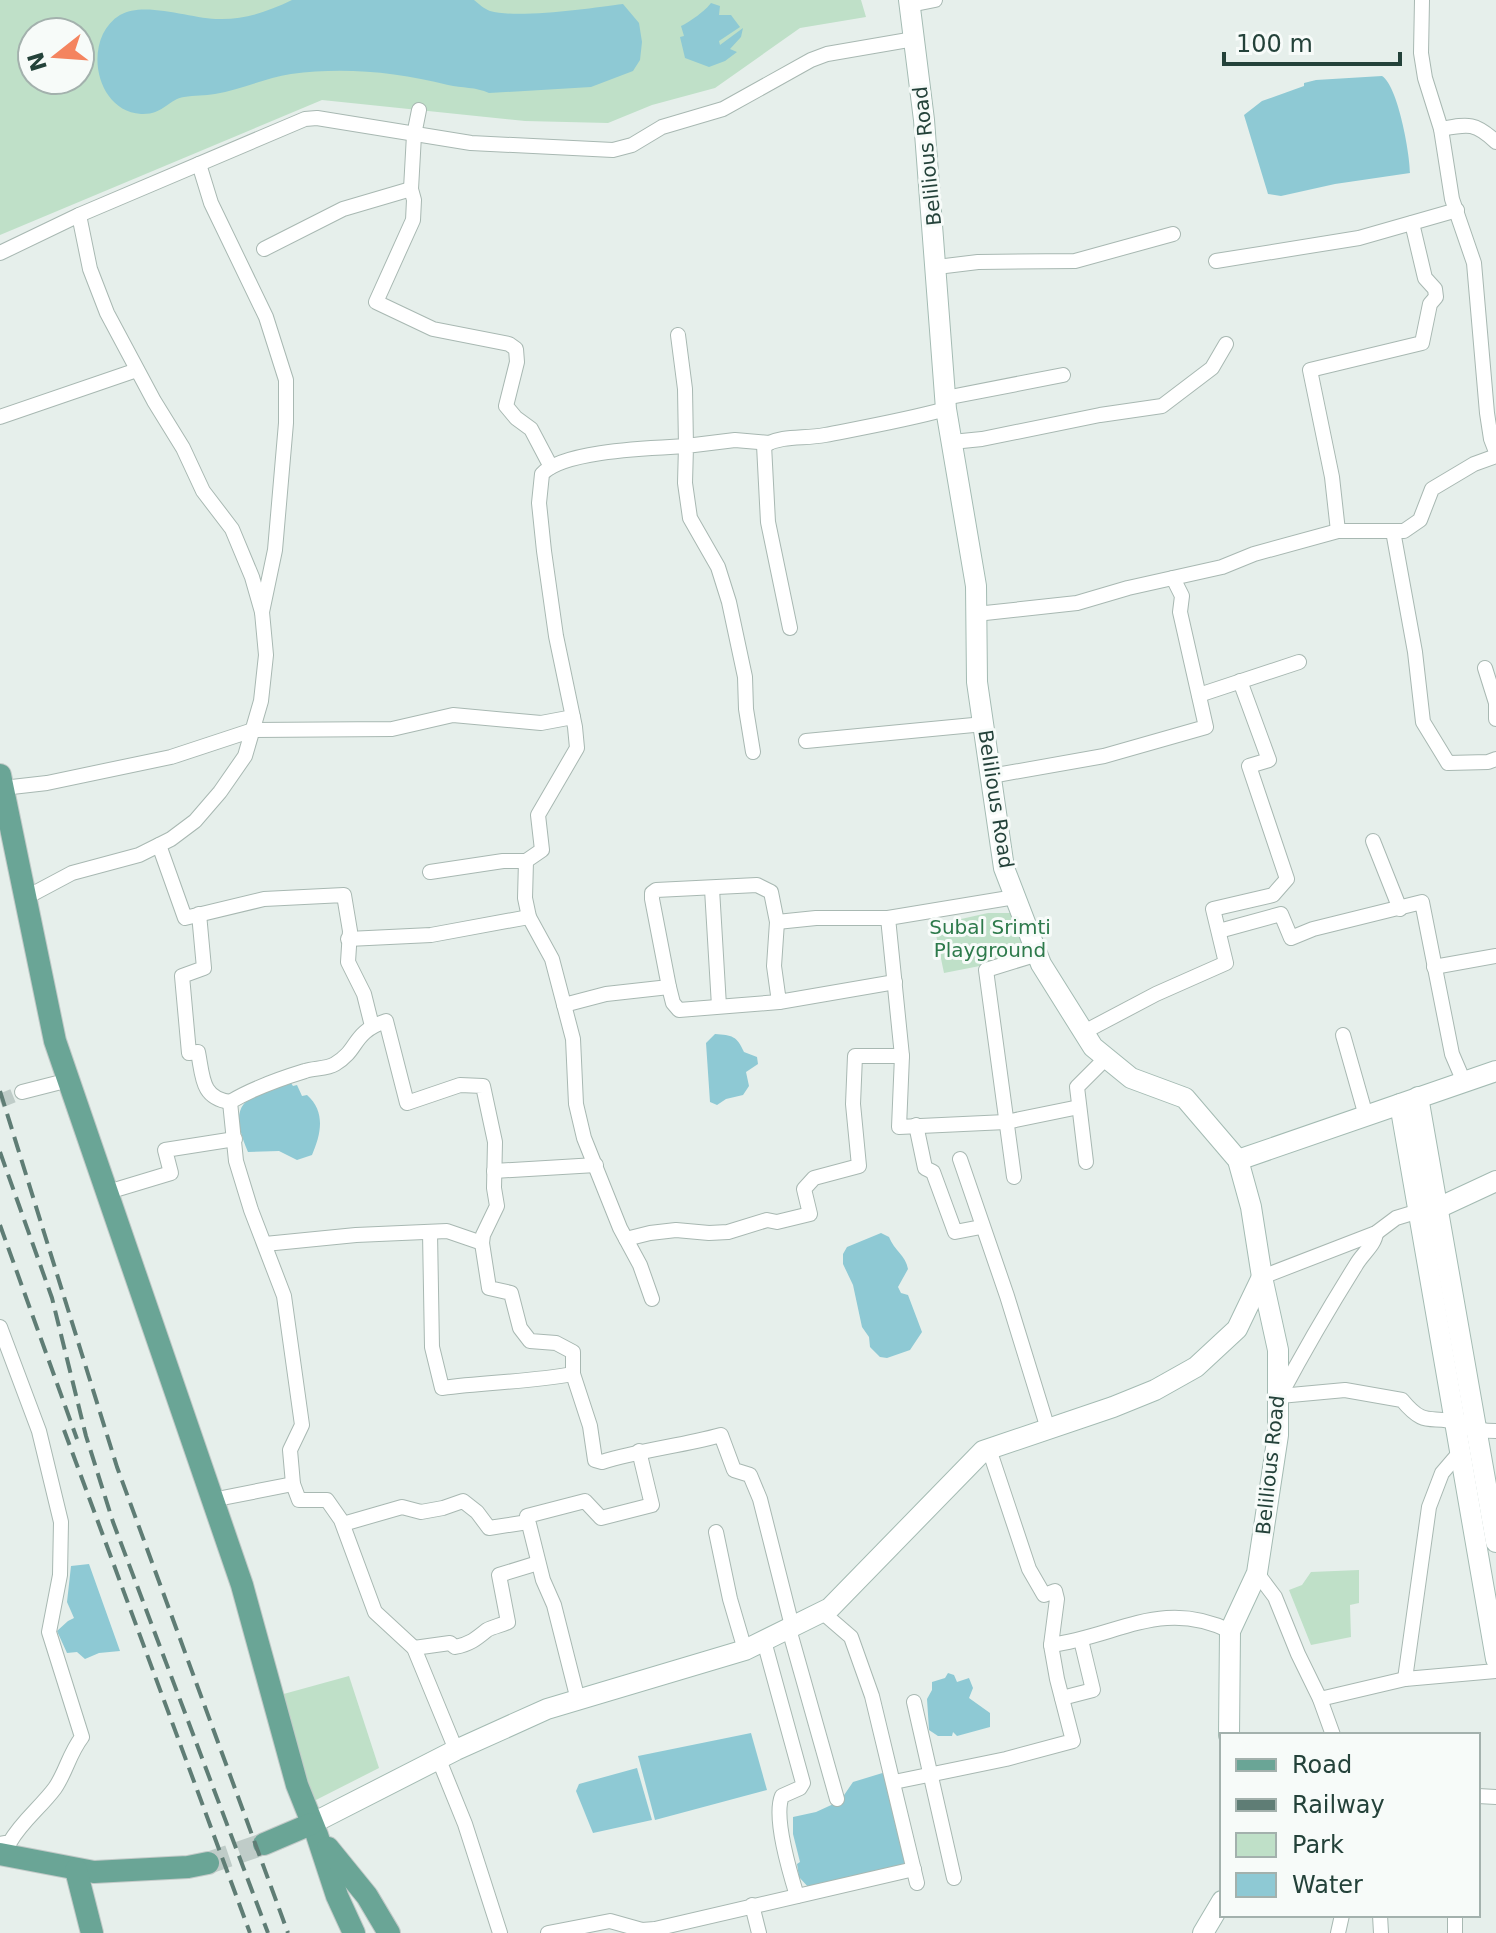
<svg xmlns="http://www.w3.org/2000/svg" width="1496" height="1933" font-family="'DejaVu Sans',sans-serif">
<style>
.green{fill:#bfe0c8;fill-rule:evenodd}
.water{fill:#8ec9d4}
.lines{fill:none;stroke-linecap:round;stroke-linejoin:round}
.street-tunnel{stroke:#bfccc8;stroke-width:14;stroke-dasharray:14 7;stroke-linecap:butt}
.primary-tunnel{stroke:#bfccc8;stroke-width:22;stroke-dasharray:22 11;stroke-linecap:butt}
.street-casing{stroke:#a8b8b2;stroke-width:16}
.secondary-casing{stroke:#a4bbb3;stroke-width:22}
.primary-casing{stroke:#c2cac8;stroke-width:24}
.street{stroke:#fff;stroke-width:14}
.secondary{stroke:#fff;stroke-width:20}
.primary{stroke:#6aa596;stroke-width:22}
.rail{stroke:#5f7d75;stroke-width:4;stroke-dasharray:16 8;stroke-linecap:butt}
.labels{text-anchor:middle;stroke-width:6;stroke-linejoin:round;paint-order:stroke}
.street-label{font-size:20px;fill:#24423a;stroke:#f7fbf9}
.park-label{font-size:20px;fill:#2d7a4b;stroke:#f7fbf9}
</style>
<rect width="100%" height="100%" fill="#e6efeb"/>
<!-- green -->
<g class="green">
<path d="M0,0H861L866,17L800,28L715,88L652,105L608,123L525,121L322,100L0,235ZM32,32H80V80H32Z"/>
<polygon points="988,913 1019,913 1031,956 944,973 934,925"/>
<polygon points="1359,1570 1359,1603 1350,1605 1351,1637 1311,1645 1289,1590 1302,1585 1311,1572"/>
<polygon points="349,1676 379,1768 312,1802 280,1695"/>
</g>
<!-- water -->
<g class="water">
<path d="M292,0H474C478,3 484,9 490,11C517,19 593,8 623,4L639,23L642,42L640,60L633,71L591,87L489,93C476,87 462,88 448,85C396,72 344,67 291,74C265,78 240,90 215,94C205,96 194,95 184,97C169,99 163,115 141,114C94,111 82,38 120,15C145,0 194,20 222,19C247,19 269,11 292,0Z"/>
<path d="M711,3L720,6L719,15H731L740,27L719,41L720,45L743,28L741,37L730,49L737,52L725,61L709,67L685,58L680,37L684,36L681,26C690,22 706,10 711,3Z"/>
<path d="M1382,76C1398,86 1410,154 1410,173L1335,184L1281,196L1268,194L1244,115L1262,101L1304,86V83L1316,80Z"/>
<path d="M715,1034C732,1035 737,1036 744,1052L757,1057L758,1064L746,1072L749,1086L743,1095L726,1099L717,1105L710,1102L706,1043Z"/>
<path d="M291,1083L293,1086L297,1085L302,1096L307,1095C326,1112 321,1134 312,1155L297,1160L279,1151L248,1152C226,1101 246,1096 291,1083Z"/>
<path d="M881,1233L889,1237C894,1250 906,1256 908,1269L898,1287L901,1293L908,1295L922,1332L910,1350L887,1358L880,1357L870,1347L869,1337L862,1327L853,1285L843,1264V1254L847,1247Z"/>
<polygon points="89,1564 120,1651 99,1653 85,1659 77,1652 67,1653 57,1631 68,1621 74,1618 67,1602 71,1566"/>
<polygon points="948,1673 954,1675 957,1682 969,1678 973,1688 969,1698 990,1713 990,1727 957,1736 953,1732 952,1736 938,1736 929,1730 927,1699 932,1690 932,1682 945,1678"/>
<polygon points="751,1733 767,1790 655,1820 638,1756"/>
<polygon points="637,1768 652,1820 593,1833 576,1791 579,1784"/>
<polygon points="889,1771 910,1863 810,1889 799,1877 797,1864 800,1862 793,1834 793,1817 816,1812 840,1801 853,1782"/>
</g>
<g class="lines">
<!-- street-tunnel -->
<polyline class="street-tunnel" points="0,1101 22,1092"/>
<!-- primary-tunnel -->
<polyline class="primary-tunnel" points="208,1863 264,1844"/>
<!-- street casing -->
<g class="street-casing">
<g id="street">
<polyline points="1422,0 1421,53 1425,78 1441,129 1452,199 1474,263 1487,413 1491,439 1496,452"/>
<polyline points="910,5 935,0"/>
<polyline points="419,110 414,135 411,189 414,200 413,220 376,302 433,329 509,344 516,349 517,362 506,406 516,418 531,429 551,467"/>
<path d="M1441,129C1468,124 1475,122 1496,142"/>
<polyline points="79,215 90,269 107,313 154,401 183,448 203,491 232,529 252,577 262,612 275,550 286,423 286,380 266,317 211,203 199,164"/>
<polyline points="264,249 343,209 411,189"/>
<polyline points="0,253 79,215 305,119 317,118 471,143 613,150 632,145 662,127 723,109 811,60 827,54 914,39"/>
<polyline points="1216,261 1359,238 1457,210"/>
<polyline points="937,267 978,262 1075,261 1173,234"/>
<polyline points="945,398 1063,375"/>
<polyline points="0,417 137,370"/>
<polyline points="952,442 982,439 1100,415 1162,406 1212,368 1226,344"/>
<polyline points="1338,531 1332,477 1310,370 1422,343 1430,304 1436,297 1435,289 1425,278 1412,223"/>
<polyline points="1393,531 1415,652 1423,722 1448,763 1488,762 1496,759"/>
<polyline points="976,614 1077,603 1128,588 1222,567 1254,554 1338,531 1404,531 1420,520 1432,489 1474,464 1496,456"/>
<path d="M790,628L768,522L764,445C784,435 803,439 825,435C866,427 906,420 946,409"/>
<polyline points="1485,668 1496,703 1496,719"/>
<polyline points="1199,695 1299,662"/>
<polyline points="806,741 984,724"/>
<polyline points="753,752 746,709 745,677 729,602 718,567 690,518 685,483 686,446 735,440 769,443"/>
<polyline points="991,776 1104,756 1206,727 1180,612 1182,596 1173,578"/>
<polyline points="3,788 47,783 171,757 253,730 392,729 453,715 541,723 573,717"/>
<polyline points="1373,841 1400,909"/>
<polyline points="159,845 185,918 264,899 344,895 350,931 348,962 364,994 372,1026"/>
<polyline points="430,872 503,861 526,861"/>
<polyline points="712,889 719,1006"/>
<polyline points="25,898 72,873 139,855 171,839 195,821 220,792 245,756 261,701 266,655 262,612"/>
<path d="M199,914L204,968L182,976L189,1053L198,1052C203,1077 201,1098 230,1102"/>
<polyline points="777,922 816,918 888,918"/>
<polyline points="1219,931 1281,914 1291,938 1313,929 1422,902 1452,1054 1464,1082"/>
<polyline points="348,939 431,935 529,917"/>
<polyline points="1434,967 1496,956"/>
<polyline points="669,987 673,1003 679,1010 779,1002"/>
<polyline points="564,1005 606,994 669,987 652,899 652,893 656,890 757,885 771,892 777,922 774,966 779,1002 895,982"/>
<polyline points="1084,1032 1156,994 1226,963 1213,909 1273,895 1287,879 1249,766 1269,760 1240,681"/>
<polyline points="1343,1035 1366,1116"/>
<polyline points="902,1056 899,1127 1006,1122 1079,1107"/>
<polyline points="22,1092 69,1080"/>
<polyline points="916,1125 925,1168 933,1172 955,1232 981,1227"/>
<polyline points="960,1159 1007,1296 1048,1429"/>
<polyline points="1086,1162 1077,1087 1106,1058"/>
<polyline points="494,1171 596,1165"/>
<polyline points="1014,1177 986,970 1038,954"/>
<polyline points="108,1192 171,1173 165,1150 235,1139"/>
<path d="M430,1232L432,1347L442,1388C486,1382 530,1382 573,1374"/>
<polyline points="626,1239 650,1233 676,1230 709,1233 728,1232 767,1220 777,1222 810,1214 804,1189 814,1178 859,1166 853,1104 855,1056 902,1056 888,918 1015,897"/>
<polyline points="265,1244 356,1235 447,1231 482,1243"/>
<polyline points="1262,1277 1376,1233 1396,1218 1419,1211"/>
<path d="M652,1299L640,1265L620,1228L584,1138L576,1104L573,1039L552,959L529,917L525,898L526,861L542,850L538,815L577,748L575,727L556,636L544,551L539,503L542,474C563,450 654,448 686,446L685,389L678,335"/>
<path d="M0,1327L39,1431L61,1522L60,1575L49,1632L82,1737C69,1754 66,1772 55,1788C41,1807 22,1821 10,1842L0,1844"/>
<path d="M1280,1396L1345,1390L1402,1400C1426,1429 1430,1414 1459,1423C1474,1428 1479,1431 1496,1431"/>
<path d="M1280,1396C1304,1351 1329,1308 1356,1265C1362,1254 1375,1245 1376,1233"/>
<path d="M989,1449L1029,1569L1044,1595L1055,1591L1057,1599L1051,1645C1118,1636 1162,1598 1230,1631"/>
<polyline points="212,1500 293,1484"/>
<polyline points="343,1524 402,1507 421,1512 443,1508 463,1501 477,1512 489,1528 528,1522"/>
<polyline points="716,1532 730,1599 745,1650"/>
<polyline points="1257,1573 1275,1597 1298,1654 1320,1699 1333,1735"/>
<polyline points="822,1612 851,1637 872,1696 917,1883"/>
<polyline points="789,1629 837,1799"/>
<path d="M764,1641L803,1783L800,1788L782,1796C773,1817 790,1873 797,1896"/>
<path d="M414,1648L450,1643L455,1647C470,1644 476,1639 487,1630C492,1627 502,1625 508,1622L499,1575L538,1563"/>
<polyline points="1405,1679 1429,1507 1442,1473 1460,1452"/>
<polyline points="1062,1698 1093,1690 1081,1640"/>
<polyline points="1320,1699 1405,1679 1496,1671"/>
<polyline points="578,1700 554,1605 543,1580 527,1516 585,1501 601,1518 652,1505 639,1451"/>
<polyline points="914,1702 954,1878"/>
<path d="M456,1750L414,1648L375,1612L341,1520L327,1500H299L293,1484L290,1450L302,1425L284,1296L251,1210L236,1161L230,1102C253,1088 279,1079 305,1071C314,1068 327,1069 335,1064C360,1049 351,1033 386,1021L407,1103L460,1085L483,1086L495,1142L494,1188L497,1206L483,1235L482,1243L489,1288L511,1293L520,1328L530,1341L556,1343L573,1352V1374L590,1426L595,1460L602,1462C641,1450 681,1446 721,1435L734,1470L750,1475L760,1499L791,1622L784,1631"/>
<polyline points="439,1760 465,1824 500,1933"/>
<polyline points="894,1782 1006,1759 1073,1741 1057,1679 1051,1645"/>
<polyline points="1478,1796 1496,1797"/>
<polyline points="752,1905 759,1933"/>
<polyline points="1380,1915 1381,1933"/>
<polyline points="1455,1915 1455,1933"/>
<polyline points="548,1933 610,1921 642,1930 655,1929 914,1869"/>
<polyline points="1338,1933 1342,1915"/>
</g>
</g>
<!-- secondary casing -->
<g class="secondary-casing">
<g id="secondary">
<polyline points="909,0 924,120 946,409 976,586 977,682 1004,868 1041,964 1093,1047 1131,1078 1185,1098 1238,1160 1251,1207 1262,1277 1278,1350 1278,1435 1257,1573 1230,1631 1229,1735"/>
<polyline points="1418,1097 1496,1542"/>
<polyline points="1400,1104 1496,1659"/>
<polyline points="1238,1160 1496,1071"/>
<polyline points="1438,1208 1496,1181"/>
<polyline points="311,1824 456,1750 547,1709 745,1650 830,1608 983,1451 1113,1407 1155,1390 1196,1367 1237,1329 1262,1277"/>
<polyline points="1203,1933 1222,1901"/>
</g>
</g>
<!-- primary casing -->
<g class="primary-casing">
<g id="primary">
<polyline points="0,775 55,1041 242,1585 297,1785 317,1835 337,1896 354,1933"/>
<polyline points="264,1844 311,1824"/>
<polyline points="328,1848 367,1896 389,1933"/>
<polyline points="0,1854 94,1872 188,1867 208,1863"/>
<polyline points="76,1870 92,1933"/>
</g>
</g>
<!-- street -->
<use href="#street" class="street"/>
<!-- secondary -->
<use href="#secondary" class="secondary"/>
<!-- primary -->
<use href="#primary" class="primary"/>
<!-- rail -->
<g class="rail">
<polyline points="0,1091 117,1467 288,1933"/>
<polyline points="0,1152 52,1298 86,1436 113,1522 268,1933"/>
<polyline points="0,1225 77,1439"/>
<polyline points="64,1430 250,1933"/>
</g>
</g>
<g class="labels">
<!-- street labels -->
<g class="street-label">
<text transform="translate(927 156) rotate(-96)" y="7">Belilious Road</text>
<text transform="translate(996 799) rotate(81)" y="7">Belilious Road</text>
<text transform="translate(1270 1465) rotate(-84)" y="7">Belilious Road</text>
</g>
<!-- park labels -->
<g class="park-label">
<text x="990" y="934">Subal Srimti<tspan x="990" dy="23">Playground</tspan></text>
</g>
</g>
<!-- legend -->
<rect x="1220" y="1733" width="260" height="184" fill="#f7fbf9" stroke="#a3b1ad" stroke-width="2"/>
<rect x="1236" y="1759" width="40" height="12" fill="#6aa596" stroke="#a3b1ad" stroke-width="2"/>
<text x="1292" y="1773" font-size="24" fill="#24423a">Road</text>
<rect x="1236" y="1799" width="40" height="12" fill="#5f7d75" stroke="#a3b1ad" stroke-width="2"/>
<text x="1292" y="1813" font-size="24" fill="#24423a">Railway</text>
<rect x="1236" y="1833" width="40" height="24" fill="#bfe0c8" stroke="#a3b1ad" stroke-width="2"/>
<text x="1292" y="1853" font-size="24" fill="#24423a">Park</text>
<rect x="1236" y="1873" width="40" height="24" fill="#8ec9d4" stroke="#a3b1ad" stroke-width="2"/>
<text x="1292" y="1893" font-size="24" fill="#24423a">Water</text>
<!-- north arrow -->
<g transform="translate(56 56) rotate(253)"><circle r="38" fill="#f7fbf9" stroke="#a3b1ad" stroke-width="2"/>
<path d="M0-6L14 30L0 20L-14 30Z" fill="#f4845f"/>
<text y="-12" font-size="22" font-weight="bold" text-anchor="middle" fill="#24423a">N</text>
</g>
<!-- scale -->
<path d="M1224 52v12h176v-12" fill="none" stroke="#24423a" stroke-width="4"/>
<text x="1236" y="52" font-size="24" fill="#24423a" stroke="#f7fbf9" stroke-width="6" paint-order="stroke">100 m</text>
</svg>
